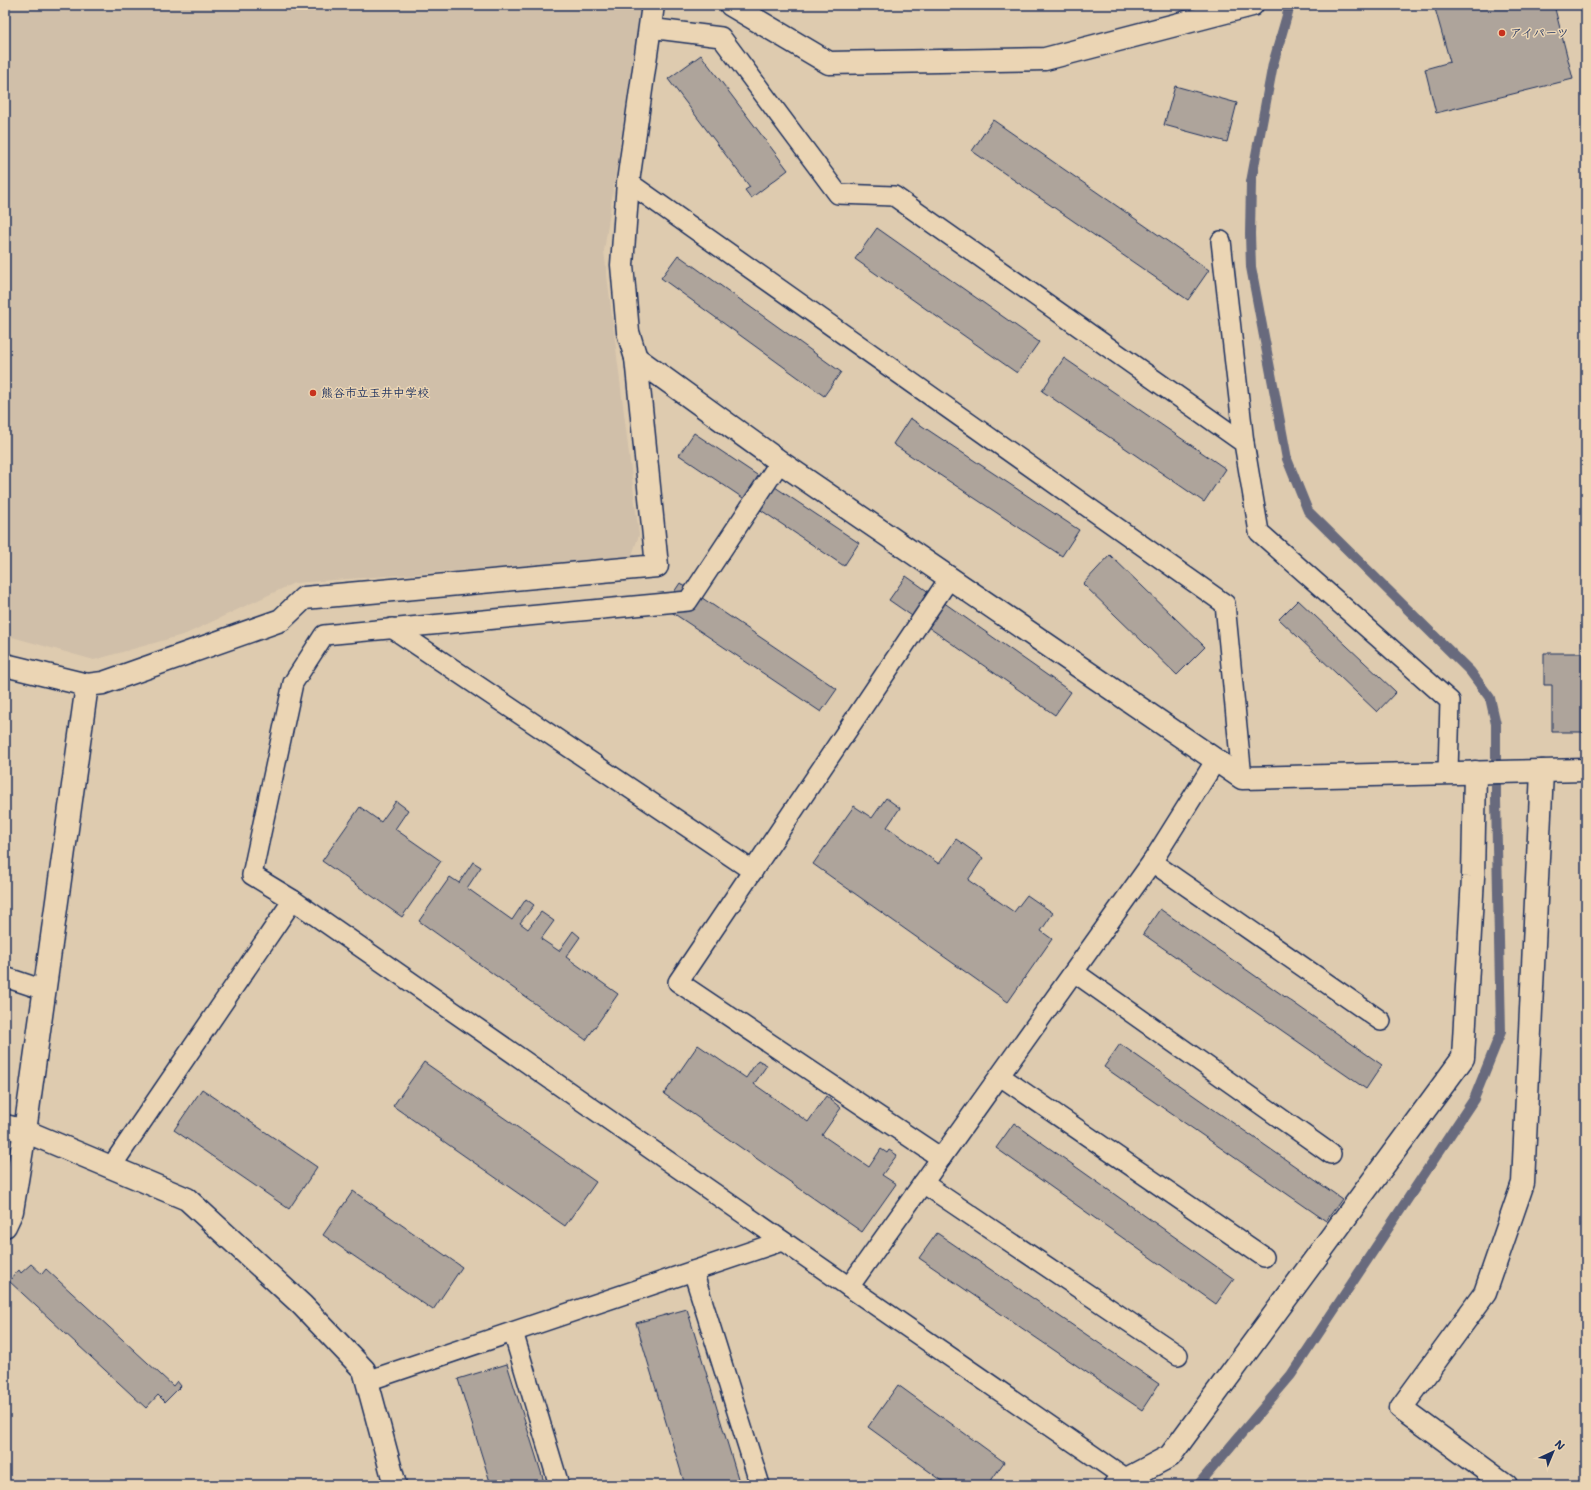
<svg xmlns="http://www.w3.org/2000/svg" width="1591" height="1490" font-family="'Shantell Sans','Klee One',sans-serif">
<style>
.built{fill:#d0bfa9}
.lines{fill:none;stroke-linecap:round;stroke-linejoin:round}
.stream{stroke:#676b7d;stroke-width:10}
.building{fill:#aea49b;stroke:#1b2f5e}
.service-casing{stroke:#1b2f5e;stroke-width:22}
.minor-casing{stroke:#1b2f5e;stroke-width:25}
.service{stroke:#ebd5b4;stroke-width:19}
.minor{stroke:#ebd5b4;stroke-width:22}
.poi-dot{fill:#c8321e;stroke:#ebd5b4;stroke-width:1.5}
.labels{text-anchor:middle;stroke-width:3;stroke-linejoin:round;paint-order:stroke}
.poi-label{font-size:12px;font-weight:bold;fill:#1b2f5e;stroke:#ebd5b4;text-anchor:start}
</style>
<rect width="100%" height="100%" fill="#decbaf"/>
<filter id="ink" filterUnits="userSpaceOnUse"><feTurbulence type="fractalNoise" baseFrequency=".025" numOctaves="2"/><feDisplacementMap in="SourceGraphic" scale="8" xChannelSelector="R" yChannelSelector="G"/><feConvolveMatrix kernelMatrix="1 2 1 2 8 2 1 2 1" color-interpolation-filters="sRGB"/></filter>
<g filter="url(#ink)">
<!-- built -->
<polygon class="built" points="5,5 641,5 604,251 639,535 631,558 294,583 186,634 94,660 5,635"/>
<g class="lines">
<!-- stream -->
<polyline class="stream" points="1198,1485 1291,1375 1474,1099 1501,1032 1496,800 1496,724 1490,698 1470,671 1308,511 1287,459 1251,267 1250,234 1251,182 1273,64 1290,5"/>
</g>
<!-- building -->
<g class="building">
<polygon points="1434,5 1554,5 1573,79 1436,113 1425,69 1450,62"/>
<polygon points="701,55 788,170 751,198 745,190 750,187 668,79"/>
<polygon points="1175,86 1237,103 1227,142 1164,125"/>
<polygon points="993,120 1209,270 1188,300 972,151"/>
<polygon points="877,228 1039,342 1017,373 855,259"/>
<polygon points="678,255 841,372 824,396 661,278"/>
<polygon points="1064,358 1226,469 1204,502 1042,391"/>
<polygon points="910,418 1079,530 1062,556 893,444"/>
<polygon points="694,433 859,543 844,566 679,455"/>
<polygon points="1110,555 1205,647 1177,675 1083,584"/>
<polygon points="906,576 1071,692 1055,715 889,600"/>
<polygon points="680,583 837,689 821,712 664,607"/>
<polygon points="1298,600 1396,692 1377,712 1279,619"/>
<polygon points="1544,653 1586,653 1586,732 1552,732 1552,685 1544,685"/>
<polygon points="886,798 900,808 887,827 939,864 956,839 983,858 968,880 1014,912 1027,895 1053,913 1041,931 1052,939 1008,1002 813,864 854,806 872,818"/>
<polygon points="396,801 408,810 395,829 441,861 402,917 322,861 360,807 381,822"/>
<polygon points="473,862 481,867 467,888 512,920 526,899 534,905 520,923 528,929 541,912 554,921 541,939 559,951 573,931 580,937 566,957 618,994 586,1040 419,921 450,877 459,883"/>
<polygon points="1160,909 1382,1065 1366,1089 1143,934"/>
<polygon points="1120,1044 1342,1199 1326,1221 1104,1067"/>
<polygon points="698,1045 746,1078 758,1060 767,1065 754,1084 808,1122 826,1096 841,1108 822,1135 869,1167 881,1149 887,1153 889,1150 897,1155 882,1175 896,1184 862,1232 664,1094"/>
<polygon points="424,1062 596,1182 565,1226 393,1106"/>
<polygon points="202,1089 317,1167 289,1209 174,1130"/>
<polygon points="1014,1123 1234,1279 1216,1304 996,1148"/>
<polygon points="353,1191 462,1267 433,1310 323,1235"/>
<polygon points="937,1233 1159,1384 1142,1410 919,1258"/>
<polygon points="31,1264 42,1274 46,1269 173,1386 177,1381 181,1386 165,1402 158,1395 146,1408 9,1281 19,1270 21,1273"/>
<polygon points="687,1309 740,1485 685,1485 636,1323"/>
<polygon points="507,1364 545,1485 491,1485 458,1379"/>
<polygon points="898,1385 1004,1462 988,1485 948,1485 868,1427"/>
</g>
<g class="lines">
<!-- service casing -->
<g class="service-casing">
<g id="service">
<polyline points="649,28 721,37 838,194 894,196 1244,443 1259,532 1450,701 1448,772"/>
<polyline points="628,182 1225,604 1242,778"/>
<polyline points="1221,241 1244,443"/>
<polyline points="780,462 688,601 324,635 293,683 252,875 293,900 849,1287"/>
<polyline points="392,628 753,871"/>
<polyline points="1152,862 1381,1021"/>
<polyline points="1074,972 1331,1154"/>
<polyline points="5,977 44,990"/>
<polyline points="1000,1076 1264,1257"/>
<polyline points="941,1158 678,982 949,579"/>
<polyline points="111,1167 293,900"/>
<polyline points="923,1183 1178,1355"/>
<polyline points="693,1271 760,1485"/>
<polyline points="513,1332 559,1485"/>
<polyline points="367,1381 782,1241"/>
<polyline points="1127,1479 849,1287 1152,862 1216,760"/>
</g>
</g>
<!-- minor casing -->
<g class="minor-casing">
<g id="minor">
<polyline points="731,5 829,63 1045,59 1252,5"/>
<polyline points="636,358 628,332 622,265 628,182 653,5"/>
<polyline points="5,665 87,685 103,683 281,620 304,598 657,566 636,358 780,462 1242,778 1586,770"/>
<polyline points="5,1126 25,1131 187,1199 302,1305 364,1370 395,1485"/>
<polyline points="5,1226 12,1211 25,1131 87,685"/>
<polyline points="1115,1485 1170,1456 1463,1058 1473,877 1475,772"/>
<polyline points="1506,1485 1401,1408 1485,1293 1523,1183 1542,771"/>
</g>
</g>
<!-- service -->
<use href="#service" class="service"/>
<!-- minor -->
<use href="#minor" class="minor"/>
</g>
</g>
<!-- markers -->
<g class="poi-dot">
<circle cx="1502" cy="33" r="4"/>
<circle cx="313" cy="393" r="4"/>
</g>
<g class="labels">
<!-- poi labels -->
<g class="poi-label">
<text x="1510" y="37">アイパーツ</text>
<text x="321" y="397">熊谷市立玉井中学校</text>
</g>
</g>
<!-- margin -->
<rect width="1591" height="1490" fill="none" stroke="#ebd5b4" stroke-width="20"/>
<rect x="10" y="10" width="1571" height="1470" fill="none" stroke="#1b2f5e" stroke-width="1.5" filter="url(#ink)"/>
<!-- north arrow -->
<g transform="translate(1553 1452) rotate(44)" stroke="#ebd5b4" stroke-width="3" paint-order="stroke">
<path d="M0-3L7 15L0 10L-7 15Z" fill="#1b2f5e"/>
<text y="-6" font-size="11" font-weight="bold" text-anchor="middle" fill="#1b2f5e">N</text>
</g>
</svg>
